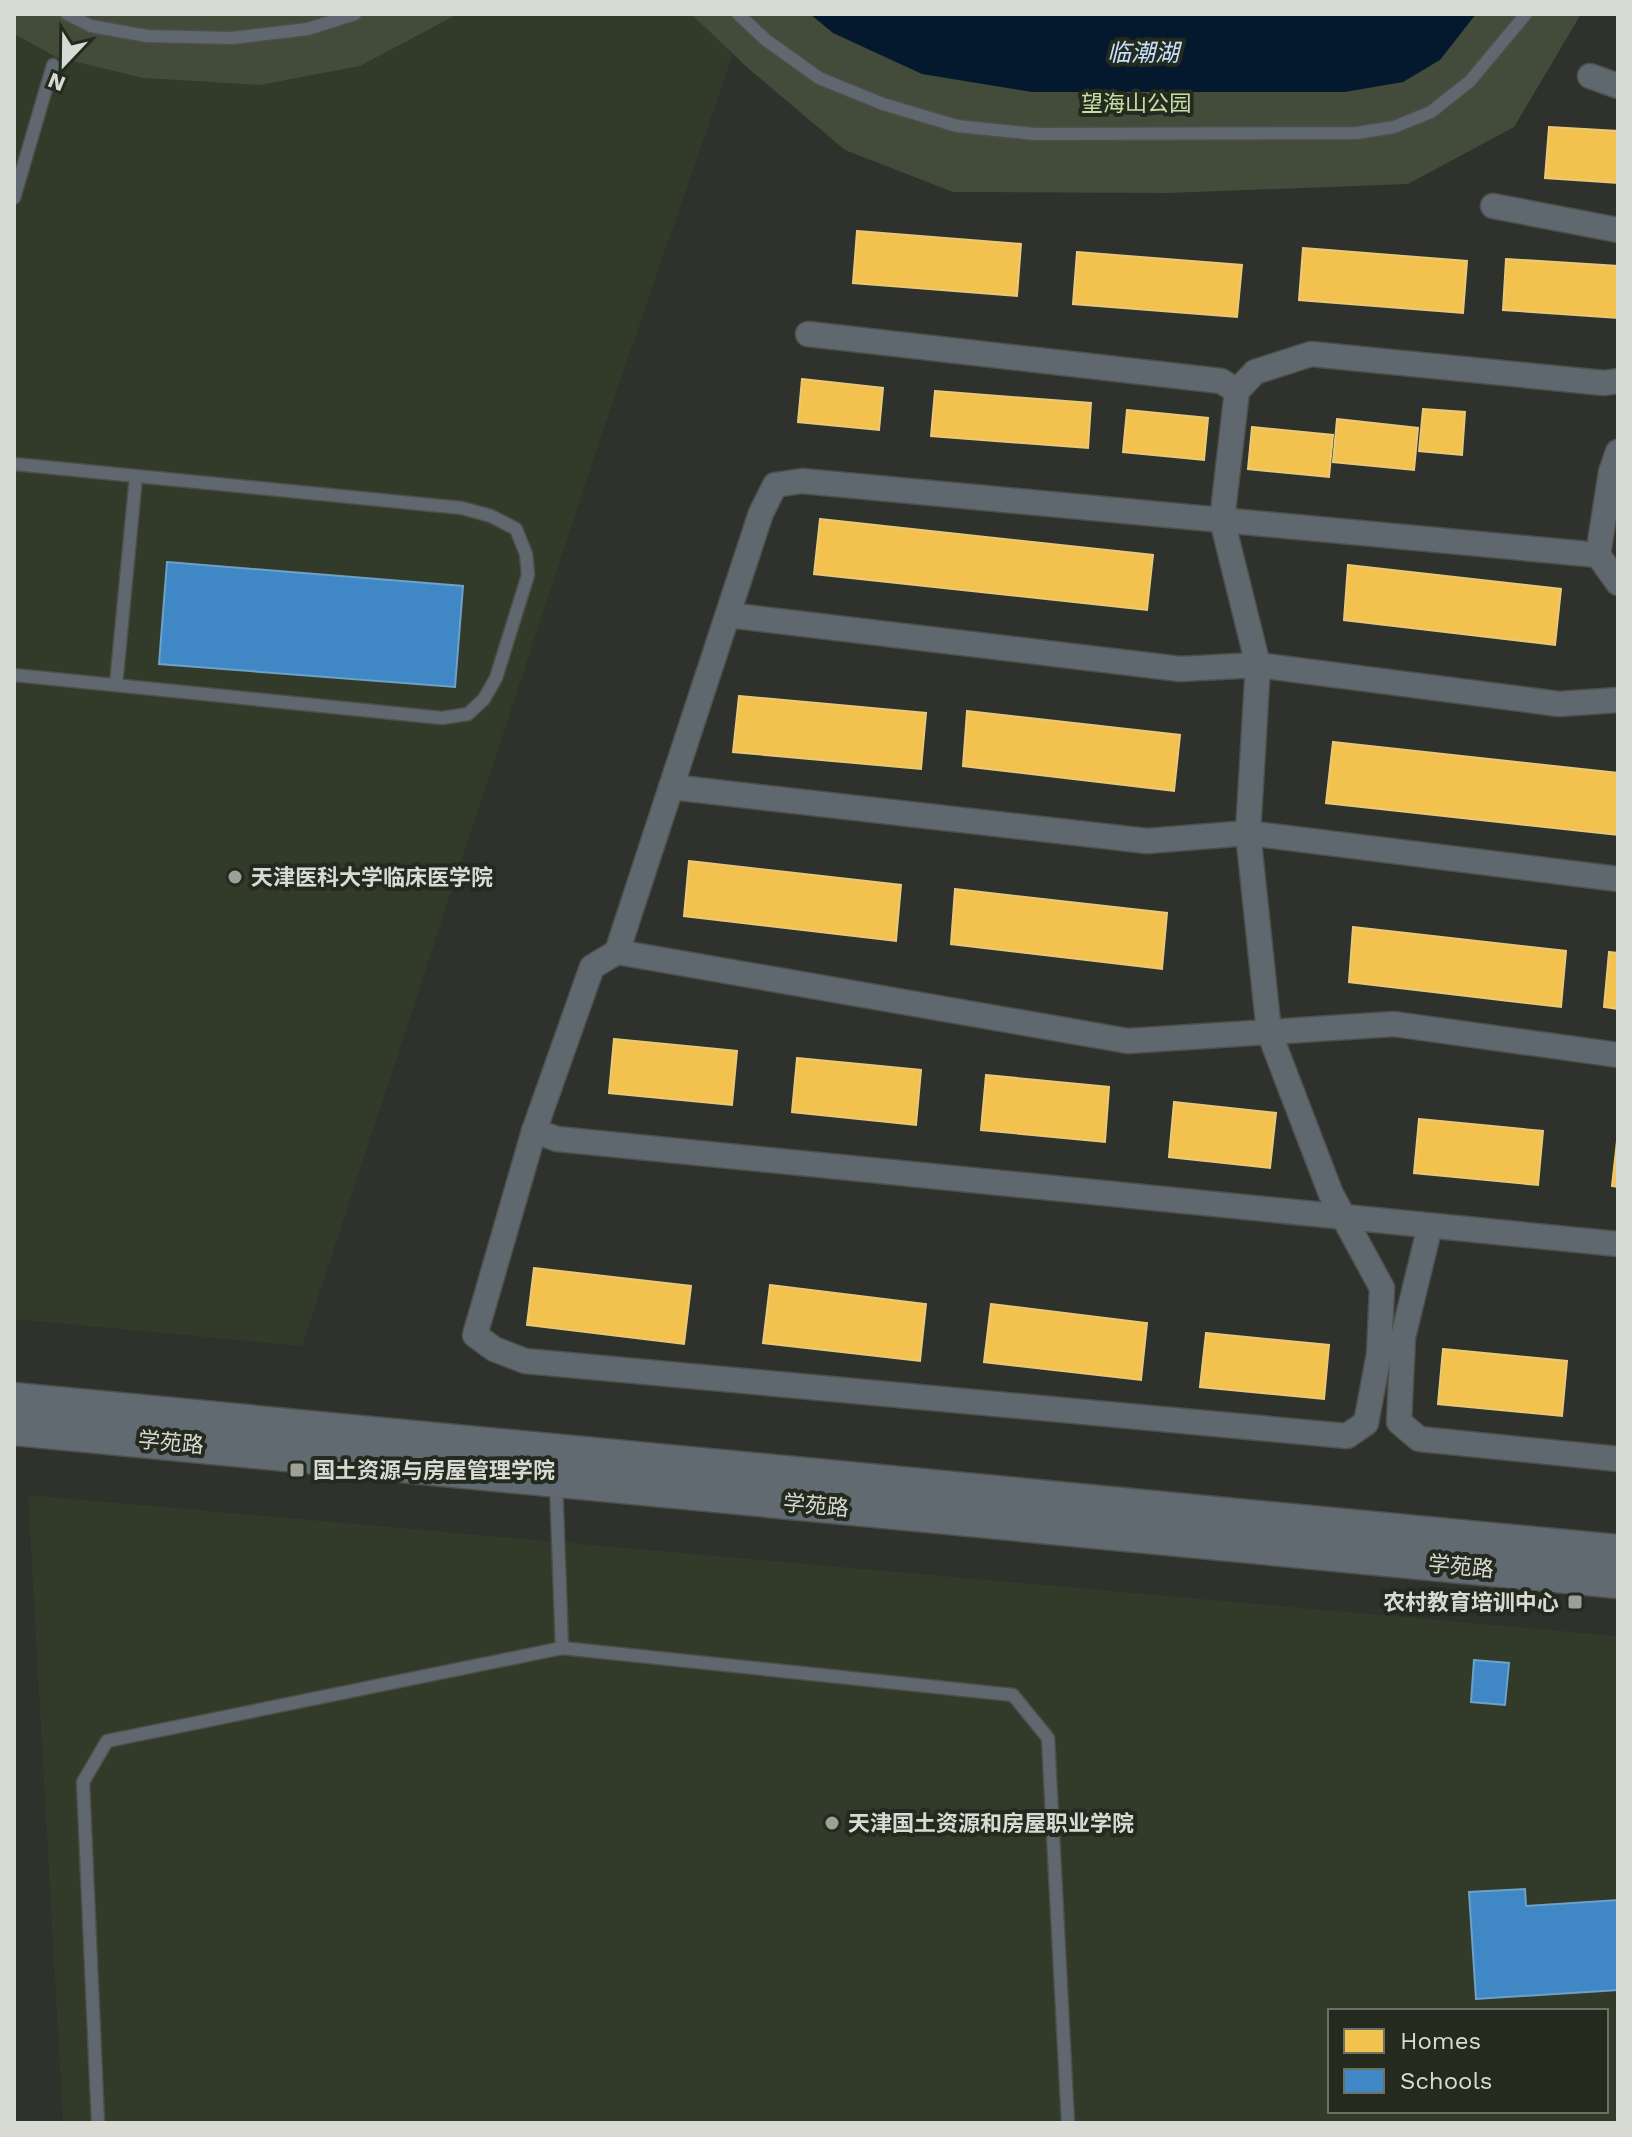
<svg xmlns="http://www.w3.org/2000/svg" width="1632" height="2137" font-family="'Work Sans','Noto Sans SC',sans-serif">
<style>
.built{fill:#323b2a;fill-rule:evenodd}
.green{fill:#434c3a}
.water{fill:#05192e}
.homes{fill:#f2c14e;stroke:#eac976;stroke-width:2}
.schools{fill:#3f88c5;stroke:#6da1c9;stroke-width:2}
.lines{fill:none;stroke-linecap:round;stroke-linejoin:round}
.lane-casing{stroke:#4d4f4b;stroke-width:15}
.street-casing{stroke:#4d4f4b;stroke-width:27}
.secondary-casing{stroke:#4d4f4b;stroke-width:37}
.lane{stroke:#60686f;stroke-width:12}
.street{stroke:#60686f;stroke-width:24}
.secondary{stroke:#616a71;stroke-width:34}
.poi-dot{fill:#9ca099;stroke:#252a1f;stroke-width:3}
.labels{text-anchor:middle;stroke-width:8;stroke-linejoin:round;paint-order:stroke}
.park-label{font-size:22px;fill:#c4e0a5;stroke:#252a1f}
.poi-label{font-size:22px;font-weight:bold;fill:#d7dbd3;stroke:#252a1f;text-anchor:start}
.street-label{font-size:22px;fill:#d7dbd3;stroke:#252a1f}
.water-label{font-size:24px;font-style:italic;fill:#c4e0fd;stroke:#252a1f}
</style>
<rect width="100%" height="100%" fill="#2f312c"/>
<!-- built -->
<g class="built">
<polygon points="458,14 691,14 733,54 601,436 302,1346 14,1319 14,34 56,57 143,78 260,85 360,66"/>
<path d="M28,1495L1618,1636V2123H63ZM1330,2011H1606V2111H1330Z"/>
</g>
<!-- green -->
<g class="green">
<polygon points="14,14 458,14 360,66 260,85 143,78 56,57 14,34"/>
<polygon points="691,14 1581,14 1514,127 1408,184 1167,193 953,192 845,150 749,69"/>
</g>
<!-- water -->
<polygon class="water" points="810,14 1476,14 1440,60 1403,82 1345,92 1032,92 922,74 833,33"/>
<!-- homes -->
<g class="homes">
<polygon points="1549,127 1618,131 1618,183 1545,178"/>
<polygon points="857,231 1021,244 1017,296 853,283"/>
<polygon points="1303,248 1467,261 1463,313 1299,300"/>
<polygon points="1077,252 1242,265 1237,317 1073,304"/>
<polygon points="1506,259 1618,266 1618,318 1503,310"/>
<polygon points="802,379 883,388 879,430 798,422"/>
<polygon points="935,391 1091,403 1088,448 931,436"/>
<polygon points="1423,409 1465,412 1462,455 1419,451"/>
<polygon points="1127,410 1208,418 1204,460 1123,452"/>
<polygon points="1337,419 1418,428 1414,470 1333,462"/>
<polygon points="1252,427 1333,435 1329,477 1248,469"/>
<polygon points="820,519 1153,555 1147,610 814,574"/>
<polygon points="1348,565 1561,589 1555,645 1344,620"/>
<polygon points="739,696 926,713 921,769 733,752"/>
<polygon points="967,711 1180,735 1174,791 963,766"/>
<polygon points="1333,742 1618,773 1618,835 1326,803"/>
<polygon points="689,861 901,885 896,941 684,916"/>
<polygon points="955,889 1167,913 1162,969 951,944"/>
<polygon points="1353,927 1566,951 1561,1007 1349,982"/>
<polygon points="1609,952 1618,953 1618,1009 1604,1007"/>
<polygon points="614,1039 737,1051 732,1105 609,1093"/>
<polygon points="797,1058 921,1070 916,1125 792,1112"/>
<polygon points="986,1075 1109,1087 1105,1142 981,1130"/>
<polygon points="1174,1102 1276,1113 1270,1168 1169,1157"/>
<polygon points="1419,1119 1543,1131 1538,1185 1414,1173"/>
<polygon points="1618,1132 1618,1187 1612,1186"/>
<polygon points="534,1268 691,1286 684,1344 527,1325"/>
<polygon points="770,1285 926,1304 920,1361 763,1343"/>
<polygon points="991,1304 1147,1323 1141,1380 984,1362"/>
<polygon points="1206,1333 1329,1345 1324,1399 1200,1387"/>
<polygon points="1443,1349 1567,1361 1562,1416 1438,1404"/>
</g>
<!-- schools -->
<g class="schools">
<polygon points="167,562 463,586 455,687 159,664"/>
<polygon points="1474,1660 1509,1663 1505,1705 1471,1702"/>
<polygon points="1525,1889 1526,1906 1618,1900 1618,1990 1476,1999 1469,1892"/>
</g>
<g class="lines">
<!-- lane casing -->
<g class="lane-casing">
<g id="lane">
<polyline points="67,14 91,26 147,36 232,38 308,29 355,14"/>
<polyline points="738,14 766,40 819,78 883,104 957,126 1035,134 1357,133 1394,127 1431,112 1470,81 1526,14"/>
<polyline points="14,198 53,65"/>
<polyline points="14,464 462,508 491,516 516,529 526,554 528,575 496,678 484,699 468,714 442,718 14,675"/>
<polyline points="116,685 136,476"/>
<polyline points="556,1482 562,1648"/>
<polyline points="98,2123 83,1782 107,1741 562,1648 1013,1695 1048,1738 1068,2123"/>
</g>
</g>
<!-- street casing -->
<g class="street-casing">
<g id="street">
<polyline points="1590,76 1618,86"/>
<polyline points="1493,206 1618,230"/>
<polyline points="808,334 1221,381 1237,391"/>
<polyline points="1618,381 1604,383 1311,354 1255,372 1237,391 1222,520 1258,665 1248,833 1269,1032 1331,1194 1382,1288 1379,1354 1366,1423 1347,1436 525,1361 494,1349 475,1335 534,1131 592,967 617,952 1128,1041 1394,1024 1618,1055"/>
<polyline points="1598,555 1611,472 1618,452"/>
<polyline points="728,615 1180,669 1258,665 1559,704 1618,700"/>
<polyline points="671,787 1147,841 1248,833 1618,879"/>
<polyline points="617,952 761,513 775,485 802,481 1598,555 1618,583"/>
<polyline points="534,1131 557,1139 1618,1244"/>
<polyline points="1430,1226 1403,1337 1399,1422 1419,1439 1618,1459"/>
</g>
</g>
<!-- secondary casing -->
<g class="secondary-casing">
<g id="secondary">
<polyline points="14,1400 1618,1552"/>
<polyline points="14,1428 1618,1581"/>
</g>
</g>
<!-- lane -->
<use href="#lane" class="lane"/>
<!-- street -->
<use href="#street" class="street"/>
<!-- secondary -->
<use href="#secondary" class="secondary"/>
</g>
<!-- markers -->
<g class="poi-dot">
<circle cx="235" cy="877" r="8"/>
<rect x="289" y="1462" width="16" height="16" rx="4"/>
<rect x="1567" y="1594" width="16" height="16" rx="4"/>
<circle cx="832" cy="1823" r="8"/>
</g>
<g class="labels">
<!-- park labels -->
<g class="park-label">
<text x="1136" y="111">望海山公园</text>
</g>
<!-- poi labels -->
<g class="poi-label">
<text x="251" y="885">天津医科大学临床医学院</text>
<text x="313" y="1478">国土资源与房屋管理学院</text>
<text x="1559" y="1610" text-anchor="end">农村教育培训中心</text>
<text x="848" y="1831">天津国土资源和房屋职业学院</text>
</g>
<!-- street labels -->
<g class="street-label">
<text transform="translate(171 1442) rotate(5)" y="8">学苑路</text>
<text transform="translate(816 1505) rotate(5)" y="8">学苑路</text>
<text transform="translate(1461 1566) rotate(5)" y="8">学苑路</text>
</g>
<!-- water labels -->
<g class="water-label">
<text x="1143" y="61">临潮湖</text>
</g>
</g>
<!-- border -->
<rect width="1632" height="2137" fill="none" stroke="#d7dbd3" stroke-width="32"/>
<!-- legend -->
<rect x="1328" y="2009" width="280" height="104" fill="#252a1f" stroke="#6c7167" stroke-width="2"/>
<rect x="1344" y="2029" width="40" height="24" fill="#f2c14e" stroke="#6c7167" stroke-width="2"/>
<text x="1400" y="2049" font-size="24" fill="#d7dbd3">Homes</text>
<rect x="1344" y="2069" width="40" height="24" fill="#3f88c5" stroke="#6c7167" stroke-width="2"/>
<text x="1400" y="2089" font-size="24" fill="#d7dbd3">Schools</text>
<!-- north arrow -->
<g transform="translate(64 64) rotate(202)" stroke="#252a1f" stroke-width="6" paint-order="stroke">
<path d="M0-6L14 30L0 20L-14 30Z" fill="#d7dbd3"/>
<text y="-12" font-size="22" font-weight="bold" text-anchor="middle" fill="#d7dbd3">N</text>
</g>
</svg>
